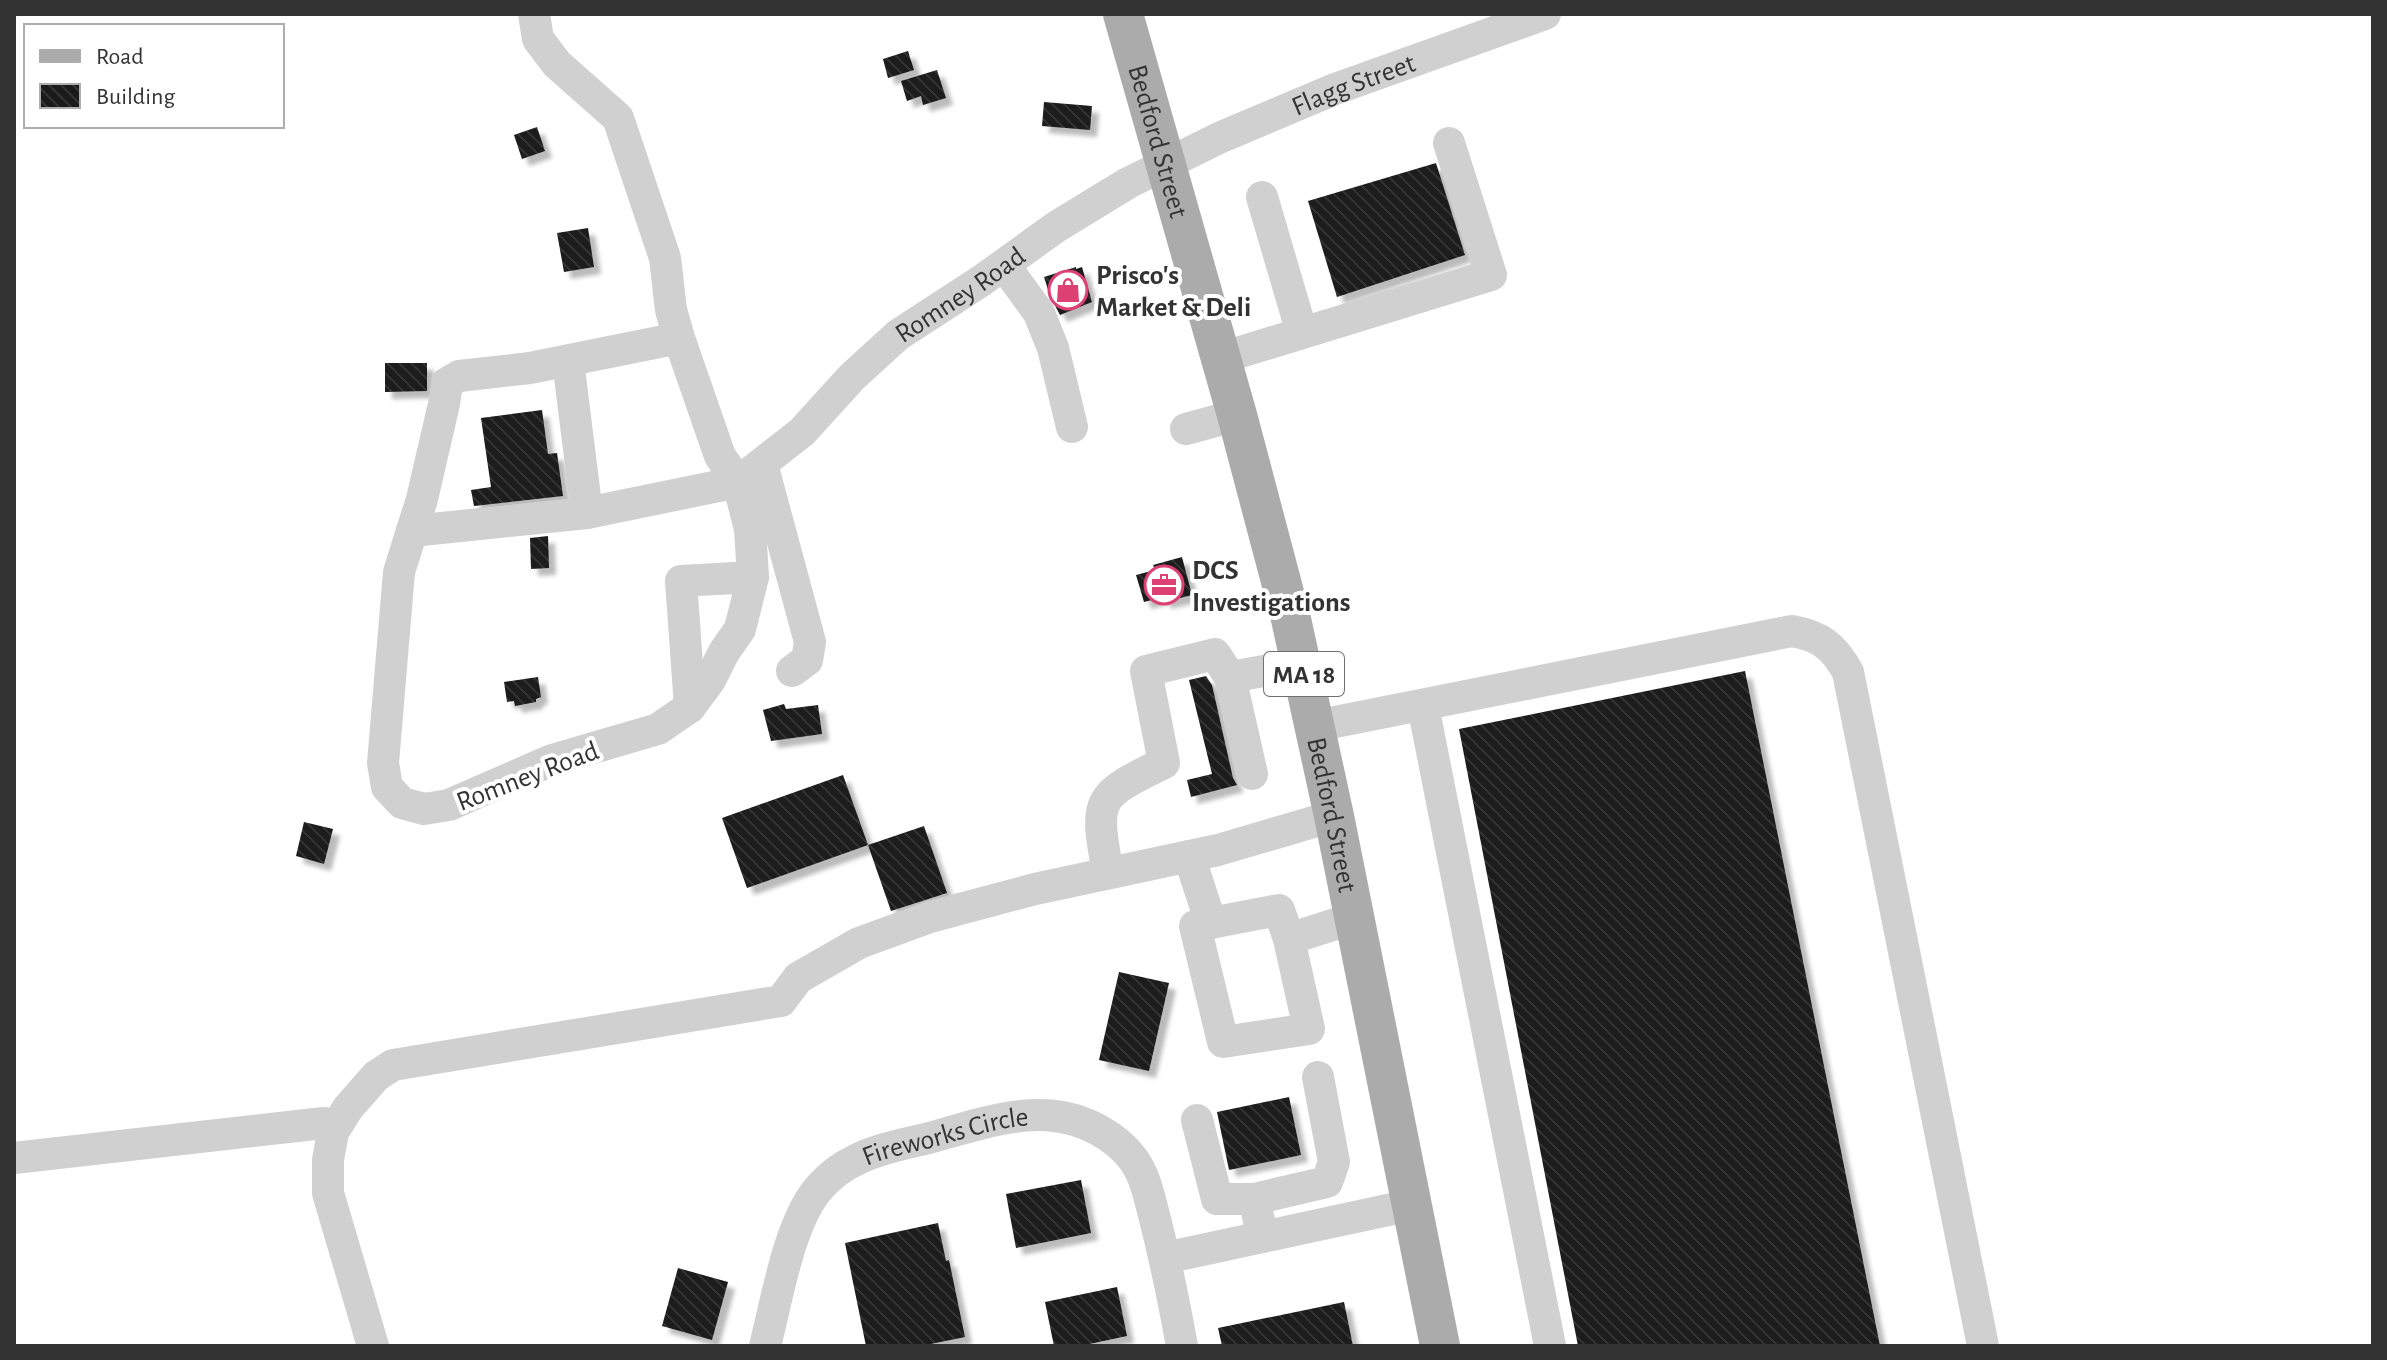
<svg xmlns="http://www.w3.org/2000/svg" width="2387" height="1360" font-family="'Alegreya Sans',sans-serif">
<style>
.building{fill:url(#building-back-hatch);filter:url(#shadow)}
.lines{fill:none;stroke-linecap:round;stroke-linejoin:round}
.minor{stroke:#d0d0d0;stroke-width:32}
.major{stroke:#ababab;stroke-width:40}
.labels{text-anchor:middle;stroke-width:8;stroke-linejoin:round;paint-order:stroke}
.shield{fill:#fff;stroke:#707070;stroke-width:2}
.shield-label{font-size:26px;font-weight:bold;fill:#333}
.street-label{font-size:28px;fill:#333;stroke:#fff}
.poi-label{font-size:28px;font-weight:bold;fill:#333;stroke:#fff;text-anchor:start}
</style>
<defs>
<pattern id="building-back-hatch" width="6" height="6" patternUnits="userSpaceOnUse" patternTransform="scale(2)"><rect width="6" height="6" fill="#1a1a1a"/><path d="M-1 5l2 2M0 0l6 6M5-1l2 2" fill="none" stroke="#333"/></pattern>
<filter id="shadow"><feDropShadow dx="7" dy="7" stdDeviation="2" flood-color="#0004"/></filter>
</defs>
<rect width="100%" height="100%" fill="#fff"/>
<!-- building -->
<g class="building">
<polygon points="908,51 914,70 888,78 883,59"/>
<polygon points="937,70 946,98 923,105 921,96 907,101 901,81"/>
<polygon points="1044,102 1092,106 1090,130 1042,126"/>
<polygon points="537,127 545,151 522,159 514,135"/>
<polygon points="1436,163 1465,255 1337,297 1308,201"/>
<polygon points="588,228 594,267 564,272 557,233"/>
<polygon points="1076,267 1076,269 1082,267 1092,302 1060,315 1050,296 1044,277"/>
<polygon points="385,363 427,363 427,391 385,392"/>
<polygon points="542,410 548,454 557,453 563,496 474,506 471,490 491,487 481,418"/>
<polygon points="548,536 549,568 531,569 530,538"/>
<polygon points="1182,557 1192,595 1164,602 1163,597 1144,602 1136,575 1155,570 1153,565"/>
<polygon points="1745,671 1880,1346 1578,1346 1459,729"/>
<polygon points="1206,676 1212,685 1233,778 1237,785 1191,797 1187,780 1212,774 1189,680"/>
<polygon points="538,677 541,697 536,699 536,702 515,706 514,701 507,702 504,682"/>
<polygon points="784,704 786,709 818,705 822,734 771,741 763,710"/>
<polygon points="843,775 868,845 747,888 722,818"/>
<polygon points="304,822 333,829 324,864 296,856"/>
<polygon points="924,826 947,893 891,911 868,845"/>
<polygon points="1119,972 1169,983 1149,1071 1099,1060"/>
<polygon points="1289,1097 1301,1155 1229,1170 1217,1112"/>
<polygon points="1081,1180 1091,1233 1016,1248 1006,1194"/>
<polygon points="938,1223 946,1261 949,1260 965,1337 921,1346 866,1346 845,1243"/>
<polygon points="678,1268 728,1282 712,1340 662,1326"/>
<polygon points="1117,1287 1127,1336 1080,1346 1054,1346 1045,1302"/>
<polygon points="1344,1302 1353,1346 1222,1346 1218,1328"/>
</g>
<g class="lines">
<!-- minor -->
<g class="minor">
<polyline points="534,14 538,39 557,64 618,118 665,258 671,310 679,338 720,456 738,482 750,529 753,577 740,629 724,652 710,680 690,707 658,729 552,760 449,805 424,809 402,803 387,787 383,763 399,572 422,499 444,404 447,383 459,376 530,368 679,338"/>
<polyline points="1262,197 1302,333"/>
<polyline points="1004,265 1039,313 1053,348 1072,427"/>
<polyline points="1221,358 1491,275 1449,143"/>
<polyline points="568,361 587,513"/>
<polyline points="1186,429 1237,415"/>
<polyline points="762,464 810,642 807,660 792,671"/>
<path id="s1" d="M412,531L587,513L738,482L802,432L852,377L898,335L981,281L1056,227L1128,183L1219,138L1335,89L1545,14"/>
<polyline points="1423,706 1550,1346"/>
<polyline points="690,707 681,581 753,577"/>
<path d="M1315,726L1792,631C1821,636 1834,647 1848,672L1983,1346"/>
<polyline points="1252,774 1230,677 1302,664"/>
<polyline points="1189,856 1211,923"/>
<path d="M1108,873C1094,798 1096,796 1164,763L1146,671L1215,654L1230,677"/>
<polyline points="1289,939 1279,910 1195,926 1223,1042 1309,1029 1289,939 1354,918"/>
<polyline points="1197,1120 1217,1199 1254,1199"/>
<polyline points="14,1158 324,1123 333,1132"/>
<polyline points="1263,1237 1254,1199 1327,1182 1334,1162 1318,1077"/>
<polyline points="1165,1258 1411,1205"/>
<polyline points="373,1346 328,1193 328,1160 333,1132 348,1108 376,1076 393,1065 781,1001 798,978 859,943 930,917 1035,889 1218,850 1334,816"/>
<path id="s2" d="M765,1346C777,1300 789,1221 820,1187C830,1176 841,1167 854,1161C877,1149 904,1144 929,1138C969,1127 1013,1111 1055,1116C1083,1119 1115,1135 1133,1159C1145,1175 1149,1196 1154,1215C1165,1258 1174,1302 1182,1346"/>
</g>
<!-- major -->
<path class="major" id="s3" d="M1123,14L1237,415L1291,619L1334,816L1440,1346"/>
</g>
<!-- icons -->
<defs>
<g id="shop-ring" transform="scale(2)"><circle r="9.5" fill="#fff" stroke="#dd4173" stroke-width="1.5"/><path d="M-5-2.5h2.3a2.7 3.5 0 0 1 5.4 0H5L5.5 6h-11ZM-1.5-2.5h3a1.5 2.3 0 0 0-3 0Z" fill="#dd4173"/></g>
<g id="office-ring" transform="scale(2)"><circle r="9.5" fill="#fff" stroke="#dd4173" stroke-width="1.5"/><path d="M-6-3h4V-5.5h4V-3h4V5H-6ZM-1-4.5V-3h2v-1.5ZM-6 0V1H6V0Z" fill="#dd4173"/></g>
</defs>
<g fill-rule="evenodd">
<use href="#shop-ring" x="1068" y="290"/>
<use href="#office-ring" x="1164" y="585"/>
</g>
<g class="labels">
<!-- shield labels -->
<rect class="shield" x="1264" y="652" width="80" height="44" rx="6"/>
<g class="shield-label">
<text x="1304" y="683">MA 18</text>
</g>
<!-- street labels -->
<g class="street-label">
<text dy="10" stroke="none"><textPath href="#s1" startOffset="1070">Flagg Street</textPath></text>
<text dy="10" stroke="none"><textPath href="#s3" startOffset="132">Bedford Street</textPath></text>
<text dy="10" stroke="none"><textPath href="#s1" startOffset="622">Romney Road</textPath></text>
<text transform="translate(527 775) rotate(-21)" y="10">Romney Road</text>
<text dy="10" stroke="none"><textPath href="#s3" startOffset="828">Bedford Street</textPath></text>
<text dy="10" stroke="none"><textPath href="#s2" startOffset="308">Fireworks Circle</textPath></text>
</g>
<!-- poi labels -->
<g class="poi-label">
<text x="1096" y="284">Prisco's<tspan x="1096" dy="32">Market &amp; Deli</tspan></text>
<text x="1192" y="579">DCS<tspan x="1192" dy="32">Investigations</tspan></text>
</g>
</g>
<!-- border -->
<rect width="2387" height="1360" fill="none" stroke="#333333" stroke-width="32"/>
<!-- legend -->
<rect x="24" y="24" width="260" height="104" fill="#ffffff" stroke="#adadad" stroke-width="2"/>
<rect x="40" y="50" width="40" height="12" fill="#ababab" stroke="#adadad" stroke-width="2"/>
<text x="96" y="64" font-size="24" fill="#333333">Road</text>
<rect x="40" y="84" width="40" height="24" fill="url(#building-back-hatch)" stroke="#adadad" stroke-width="2"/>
<text x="96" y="104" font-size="24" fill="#333333">Building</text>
</svg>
